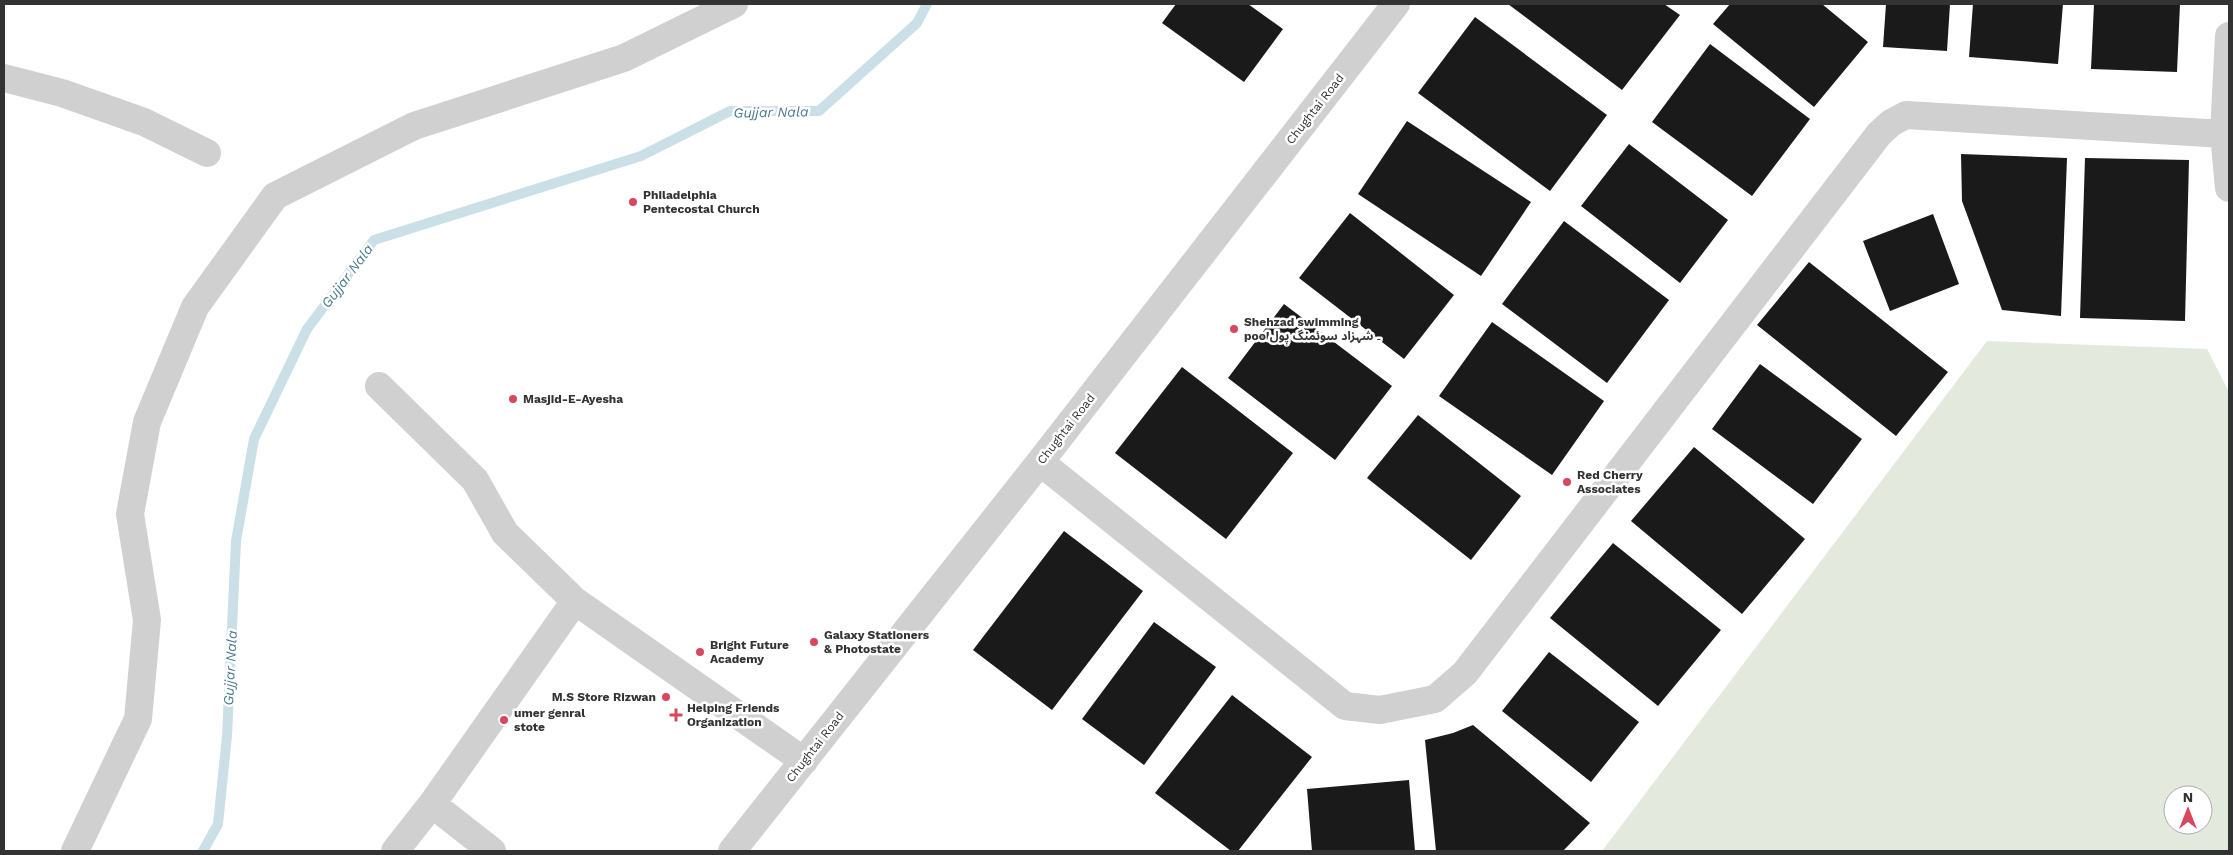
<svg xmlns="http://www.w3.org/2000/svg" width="2233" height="855" font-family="'Work Sans','Noto Sans Arabic',sans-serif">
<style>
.green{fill:#e4e9dd;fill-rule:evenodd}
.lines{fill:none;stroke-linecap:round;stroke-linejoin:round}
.stream{stroke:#cbdfe7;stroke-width:10}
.building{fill:#1a1a1a}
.minor{stroke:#d0d0d0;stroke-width:28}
.poi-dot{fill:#d8475d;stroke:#fff;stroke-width:2}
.labels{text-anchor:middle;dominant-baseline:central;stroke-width:5;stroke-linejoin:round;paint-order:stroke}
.street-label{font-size:12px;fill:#333;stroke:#fff}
.poi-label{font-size:12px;font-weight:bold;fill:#333;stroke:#fff;text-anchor:start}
.water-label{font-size:14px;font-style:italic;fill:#467990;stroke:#fff}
</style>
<rect width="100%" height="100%" fill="#fff"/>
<!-- green -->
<path class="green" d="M1987,341L2207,349L2229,392V851H1602ZM2173,795H2203V825H2173Z"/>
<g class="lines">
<!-- stream -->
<path class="stream" d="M203,851L218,824L227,736L236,541L254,439L307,329L374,240L641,156L730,111H819L917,23L927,4"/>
</g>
<!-- building -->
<path class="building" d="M1176,4H1248L1283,29L1244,82L1162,23Z
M1508,4H1664L1680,15L1622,90Z
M1730,4H1822L1868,42L1814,107L1713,24Z
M1886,4H1950L1947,51L1883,47Z
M1973,4H2063L2058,64L1969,57Z
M2094,4H2180L2177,72L2091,69Z
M1475,17L1607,115L1550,191L1418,93Z
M1710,44L1810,119L1752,196L1652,122Z
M1407,121L1531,202L1481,276L1358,194Z
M1629,144L1728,220L1680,283L1581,206Z
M1961,154L2067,158L2061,316L2002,310L1962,201Z
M2085,158L2189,160L2185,321L2080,318Z
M1350,213L1454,295L1404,359L1299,278Z
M1933,214L1959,284L1890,311L1863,241Z
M1564,221L1669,300L1607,383L1502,304Z
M1809,262L1948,372L1896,436L1757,325Z
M1284,304L1392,386L1335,460L1228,378Z
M1492,322L1604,401L1552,475L1439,396Z
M1760,364L1862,439L1813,504L1712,429Z
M1182,367L1293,453L1226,539L1115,453Z
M1418,415L1521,496L1471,560L1367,478Z
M1694,447L1805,539L1742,614L1631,521Z
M1064,531L1143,591L1052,710L973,650Z
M1613,543L1721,630L1658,706L1550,618Z
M1154,622L1216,667L1144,765L1082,719Z
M1549,652L1639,722L1591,782L1502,711Z
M1232,695L1312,757L1238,851H1231L1155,793Z
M1473,725L1590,823L1563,851H1436L1425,740L1453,733Z
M1409,780L1415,851H1312L1307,789Z"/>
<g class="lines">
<!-- minor -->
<path class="minor" d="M2229,36L2224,134L2229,188
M4,78L62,93L144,122L207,153
M379,386L475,480L505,533L575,601L804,761
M1040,462L1345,706L1380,710L1435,699L1465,673L1879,134L1891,123L1906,115L2224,134
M432,804L575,601
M75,851L138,719L147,620L130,514L147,422L195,307L275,196L414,126L624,58L734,4
M395,851L432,804L492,851
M732,851L1040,462L1396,4"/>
</g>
<!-- markers -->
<g class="poi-dot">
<circle cx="633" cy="202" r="5"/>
<circle cx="1234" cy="329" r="5"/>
<circle cx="513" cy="399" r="5"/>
<circle cx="1567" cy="482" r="5"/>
<circle cx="814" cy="642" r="5"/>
<circle cx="700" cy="652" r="5"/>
<circle cx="666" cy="697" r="5"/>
<path d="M673.5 707.5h5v5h5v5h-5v5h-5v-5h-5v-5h5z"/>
<circle cx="504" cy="720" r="5"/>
</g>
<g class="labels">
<!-- street labels -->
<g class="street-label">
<text transform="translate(1315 109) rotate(-52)">Chughtai Road</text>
<text transform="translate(1066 429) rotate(-52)">Chughtai Road</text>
<text transform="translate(815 747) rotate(-52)">Chughtai Road</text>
</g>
<!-- poi labels -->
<g class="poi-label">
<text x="643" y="195">Philadelphia<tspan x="643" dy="14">Pentecostal Church</tspan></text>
<text x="1244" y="322">Shehzad swimming<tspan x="1244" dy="14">pool۔ شہزاد سوئمنگ پول</tspan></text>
<text x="523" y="399">Masjid-E-Ayesha</text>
<text x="1577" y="475">Red Cherry<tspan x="1577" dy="14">Associates</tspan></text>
<text x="824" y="635">Galaxy Stationers<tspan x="824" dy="14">&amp; Photostate</tspan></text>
<text x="710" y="645">Bright Future<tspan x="710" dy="14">Academy</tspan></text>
<text x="656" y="697" text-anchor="end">M.S Store Rizwan</text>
<text x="687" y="708">Helping Friends<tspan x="687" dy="14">Organization</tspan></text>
<text x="514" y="713">umer genral<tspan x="514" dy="14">stote</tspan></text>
</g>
<!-- water labels -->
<g class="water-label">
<text transform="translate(771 112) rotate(-1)">Gujjar Nala</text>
<text transform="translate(347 276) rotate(-53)">Gujjar Nala</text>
<text transform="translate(230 668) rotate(-87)">Gujjar Nala</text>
</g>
</g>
<!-- border -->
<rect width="2233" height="855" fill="none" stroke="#333333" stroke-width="10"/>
<!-- north arrow -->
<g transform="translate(2188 810)"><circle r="24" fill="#ffffff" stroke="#adadad"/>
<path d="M0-4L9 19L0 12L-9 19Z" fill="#d8475d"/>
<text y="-8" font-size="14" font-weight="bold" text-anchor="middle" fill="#333333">N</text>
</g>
</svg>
